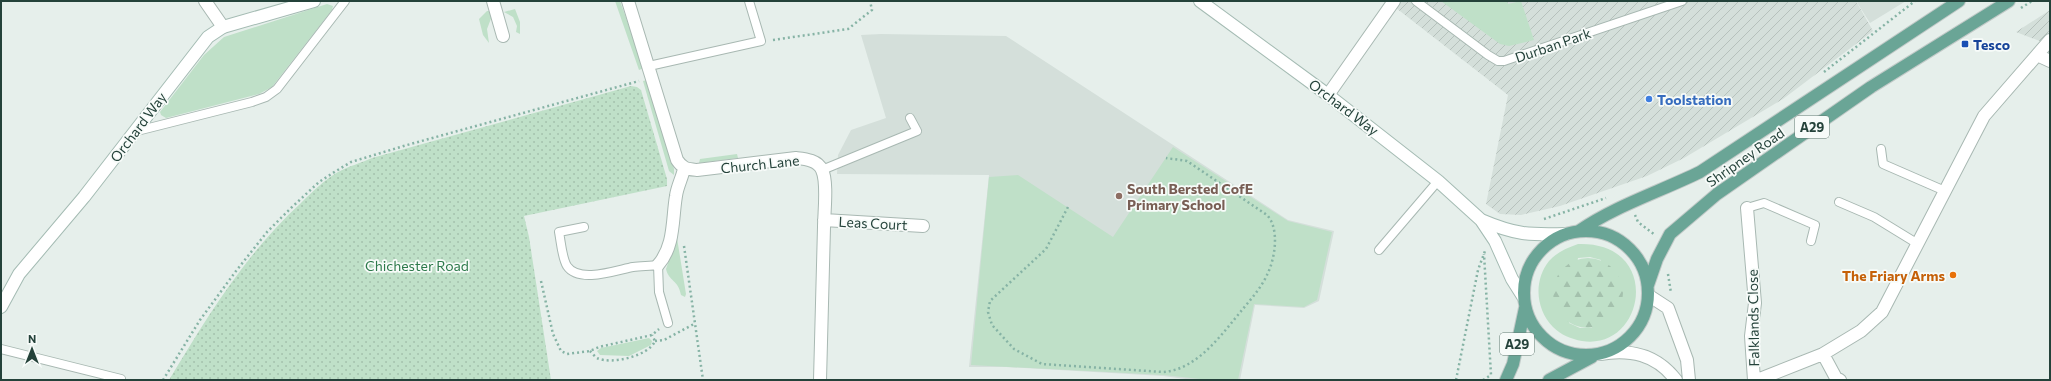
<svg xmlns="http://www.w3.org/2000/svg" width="2051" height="381" font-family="Commissioner,sans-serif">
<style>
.built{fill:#d4dfda}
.industrial{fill:url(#industrial-furrows)}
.grass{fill:#bfe0c8;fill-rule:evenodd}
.forest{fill:url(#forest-firs)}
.park{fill:url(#park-dots)}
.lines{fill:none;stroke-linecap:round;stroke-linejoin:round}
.lane-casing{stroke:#a8b8b2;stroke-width:10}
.street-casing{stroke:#a8b8b2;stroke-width:14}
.secondary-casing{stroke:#a4bbb3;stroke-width:14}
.primary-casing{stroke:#c2cac8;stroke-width:14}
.path{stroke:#86b3a5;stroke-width:2.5;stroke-dasharray:2 3;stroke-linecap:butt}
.lane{stroke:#fff;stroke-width:8}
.street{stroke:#fff;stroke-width:12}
.secondary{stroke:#fff;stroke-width:12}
.primary{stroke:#6aa596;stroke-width:12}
.transit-dot{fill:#1a4fb4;stroke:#f7fbf9;stroke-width:1.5}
.shop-dot{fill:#3f7fe0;stroke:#f7fbf9;stroke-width:1.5}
.education-dot{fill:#8d6e63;stroke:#f7fbf9;stroke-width:1.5}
.food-dot{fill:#e8710a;stroke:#f7fbf9;stroke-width:1.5}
.labels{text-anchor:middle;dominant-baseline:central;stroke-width:3.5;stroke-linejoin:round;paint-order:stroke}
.shield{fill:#f7fbf9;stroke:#637a73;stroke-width:1}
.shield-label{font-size:13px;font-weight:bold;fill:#24423a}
.transit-label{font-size:14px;font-weight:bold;fill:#164399;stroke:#f7fbf9;text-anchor:start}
.street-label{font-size:14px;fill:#24423a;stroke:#f7fbf9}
.shop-label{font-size:14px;font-weight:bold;fill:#366cbe;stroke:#f7fbf9;text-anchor:start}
.education-label{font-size:14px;font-weight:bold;fill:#785e54;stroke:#f7fbf9;text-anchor:start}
.park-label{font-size:14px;fill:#2d7a4b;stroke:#f7fbf9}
.food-label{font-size:14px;font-weight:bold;fill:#c56008;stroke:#f7fbf9;text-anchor:end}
</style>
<defs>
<pattern id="industrial-furrows" width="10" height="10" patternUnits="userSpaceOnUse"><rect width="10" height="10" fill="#d4dfda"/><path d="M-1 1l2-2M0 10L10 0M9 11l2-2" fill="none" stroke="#b6c1bc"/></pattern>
<pattern id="forest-firs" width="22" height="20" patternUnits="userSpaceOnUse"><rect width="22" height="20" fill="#bfe0c8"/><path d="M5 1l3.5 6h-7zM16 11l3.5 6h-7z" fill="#a4c1ad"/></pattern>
<pattern id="park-dots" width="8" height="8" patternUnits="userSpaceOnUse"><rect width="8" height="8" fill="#bfe0c8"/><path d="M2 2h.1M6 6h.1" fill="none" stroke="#a4c1ad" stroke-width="1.8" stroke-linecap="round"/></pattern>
</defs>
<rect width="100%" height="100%" fill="#e6efeb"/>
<!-- built -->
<path class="built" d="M1856,1H1906L1870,23Z
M881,34L1006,36L1288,220L1334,231L1319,301L1304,308L1255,305L1240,380H1193L1163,376L1006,367H969L989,175L837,174L838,155L851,130L886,118L861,35Z"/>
<!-- industrial -->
<path class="industrial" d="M1387,1H1856L1873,31L1783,99L1684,158L1647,176L1560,206L1521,215L1500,214L1486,204L1508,95Z
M2050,10V45L2016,32Z"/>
<!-- grass -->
<path class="grass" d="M615,1H620L644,68L639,70Z
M1441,1H1507L1508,4L1521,1L1534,40L1509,46L1500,44Z
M327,4L333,6L332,10L272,87L259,94L166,118L161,115L160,112L204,55L224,37Z
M515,9L520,22V34L516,32L517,26L513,17L504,12Z
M487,11H490L492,16L487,29L489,43L483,35L479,19Z
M647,80L674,169V175L669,171L643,81Z
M1173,147L1288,221L1332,232L1317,300L1304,307L1254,304L1238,380H1209L1164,375L971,365L989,177L1018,175L1113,237Z
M737,154L738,158L699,163L700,159Z
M677,238L686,294L685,297L681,295C678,279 669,282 666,269Z
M1578,244C1663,241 1646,351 1582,341C1571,339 1561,335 1553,327C1536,310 1533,281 1549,261C1557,252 1567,248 1578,244ZM1590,257L1601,260L1592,328H1580L1569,323L1578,258Z
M649,338L652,341L651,345L629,356L600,355L597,351L601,348Z"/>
<!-- forest -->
<path class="forest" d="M1553 293a35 35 0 1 1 70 0a35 35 0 1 1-70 0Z"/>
<!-- park -->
<path class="park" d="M631,86L637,87L641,90L667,179V186L524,216L529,237L551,380H169C207,317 246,253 301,203C312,192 324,180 338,172C349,166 361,163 372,158Z"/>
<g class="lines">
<defs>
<path id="lane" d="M1416,1L1488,55L1498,61H1504L1682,1
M649,66L761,41L749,1
M137,131L252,102L266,97L277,89L345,1
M1881,149L1883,164L1945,191
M822,170L917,131L910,118
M1839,202L1874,217L1918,244
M1747,208L1764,203L1815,225L1811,241
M584,227L559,232C561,242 562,258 567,266C579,284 617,270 633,267C641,266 650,266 658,265L659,292L668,323
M1379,250L1438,181
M1,349L121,379"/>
<path id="street" d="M205,1L223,27
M493,1L503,36
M628,1L677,160C683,169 687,169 697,170L796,158C805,159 818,160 822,170C828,182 824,213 824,227C823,278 821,329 820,380
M2037,55L2050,61
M1328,95L1394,1
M1747,208L1755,303L1751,336L1754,380
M824,220L923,226
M658,265C675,246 672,219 676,196C677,187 682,178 684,169
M1648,295L1668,308L1687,360L1689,380
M1600,354C1630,349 1656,354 1676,380
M1823,354L1836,378L1840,380
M1757,380L1823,354L1861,331L1882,312L1984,116L2050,40"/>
<path id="secondary" d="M1200,1L1328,95L1438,181L1481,220L1495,241L1512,279L1524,298
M1481,220C1516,235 1529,235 1566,234
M1,307L19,274L84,197L208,37L223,27L314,1"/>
<path id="primary" d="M1524 293a62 62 0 1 1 124 0a62 62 0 1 1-124 0Z
M1579,231C1615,206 1659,192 1700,172L1959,1
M1648,285L1657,259L1670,234L1717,194L1871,87L2009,1
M1506,380L1513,364L1525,308
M1549,380L1592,357"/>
</defs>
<!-- lane casing -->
<use href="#lane" class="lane-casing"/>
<!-- street casing -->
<use href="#street" class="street-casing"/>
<!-- secondary casing -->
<use href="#secondary" class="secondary-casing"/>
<!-- primary casing -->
<use href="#primary" class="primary-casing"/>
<!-- path -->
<path class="path" d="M2021,8L2032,1
M773,40L848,29L872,10L870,1
M1824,72L1915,1
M1068,207L1046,249L990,301L988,312L992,325L1014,349L1042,364L1163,372C1197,370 1222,334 1242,310C1251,299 1261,288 1267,275C1275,259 1280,229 1267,215L1187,161L1166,158
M1635,215L1638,222L1655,235
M1544,219L1606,198
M684,246L703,380
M1668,274L1671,293
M541,281L553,334L561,351L567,354L590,351L599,347L652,335L659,329
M655,341L664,340L694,324
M590,351C592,353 595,357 597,358C611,365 649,356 655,341L652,335
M163,380L200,320L236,271L267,232L291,208L319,182L336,171L351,162L407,145L639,81
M1456,380L1478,270L1485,251
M1483,380L1491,375L1484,254"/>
<!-- lane -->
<use href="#lane" class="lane"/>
<!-- street -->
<use href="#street" class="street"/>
<!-- secondary -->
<use href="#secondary" class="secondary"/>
<!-- primary -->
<use href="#primary" class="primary"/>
</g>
<!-- markers -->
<rect class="transit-dot" x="1961" y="40" width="8" height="8" rx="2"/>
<circle class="shop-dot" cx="1649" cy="99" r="4"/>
<circle class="education-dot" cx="1119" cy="196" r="4"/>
<circle class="food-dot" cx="1953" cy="275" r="4"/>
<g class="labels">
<!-- shield labels -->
<g class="shield">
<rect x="1795" y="116" width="34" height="22" rx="3"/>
<rect x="1500" y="333" width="34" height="22" rx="3"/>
</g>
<g class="shield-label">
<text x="1812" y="127">A29</text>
<text x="1517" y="344">A29</text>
</g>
<!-- transit labels -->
<g class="transit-label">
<text x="1973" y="44">Tesco</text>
</g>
<!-- street labels -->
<g class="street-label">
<text transform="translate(1553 45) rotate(-19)">Durban Park</text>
<text transform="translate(1344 107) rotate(37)">Orchard Way</text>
<text transform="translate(138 127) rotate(-53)">Orchard Way</text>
<text transform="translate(1745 157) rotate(-35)">Shripney Road</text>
<text transform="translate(760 164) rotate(-6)">Church Lane</text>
<text transform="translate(873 223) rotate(3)">Leas Court</text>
<text transform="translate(1753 318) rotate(-91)">Falklands Close</text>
</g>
<!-- shop labels -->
<g class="shop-label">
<text x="1657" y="99">Toolstation</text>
</g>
<!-- education labels -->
<g class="education-label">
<text x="1127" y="188">South Bersted CofE<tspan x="1127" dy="16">Primary School</tspan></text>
</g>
<!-- park labels -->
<g class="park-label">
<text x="417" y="265">Chichester Road</text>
</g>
<!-- food labels -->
<g class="food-label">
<text x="1945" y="275">The Friary Arms</text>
</g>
</g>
<!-- border -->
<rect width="2051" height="381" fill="none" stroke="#24423a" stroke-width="4"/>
<!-- north arrow -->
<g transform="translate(32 349)" stroke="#f7fbf9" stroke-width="3" paint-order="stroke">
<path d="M0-3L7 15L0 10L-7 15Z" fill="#24423a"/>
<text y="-6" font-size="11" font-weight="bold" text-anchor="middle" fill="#24423a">N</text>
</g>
</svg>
